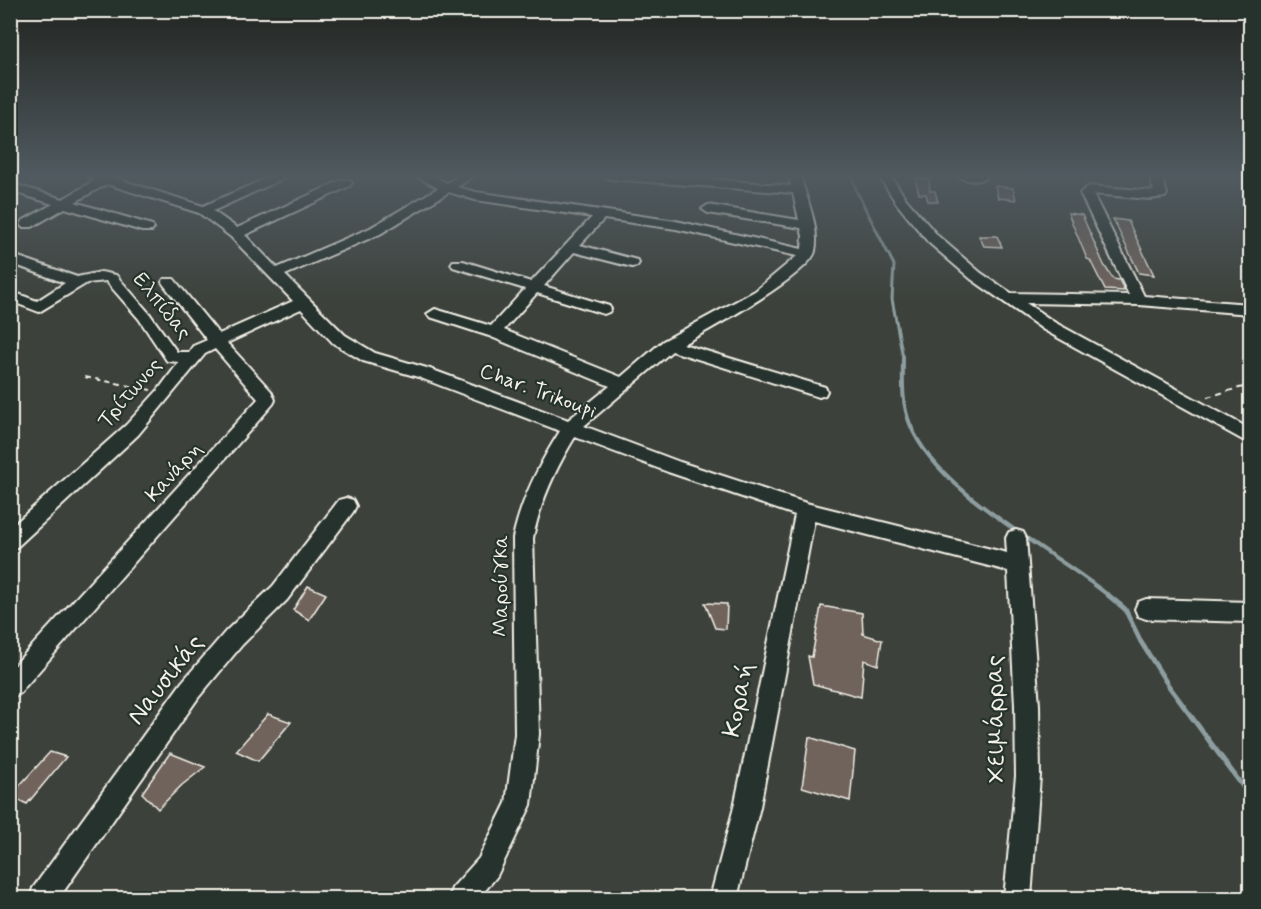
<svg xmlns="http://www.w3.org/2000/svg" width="1261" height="909" font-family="Mynerve,sans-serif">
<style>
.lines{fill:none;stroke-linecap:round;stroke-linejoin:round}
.stream-far2{stroke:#8e9ea0;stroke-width:3}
.stream-far1{stroke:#8e9ea0;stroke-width:4}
.stream{stroke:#8e9ea0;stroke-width:5}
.building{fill:#6f635c;stroke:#f4f1e8;stroke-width:1.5}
.minor-casing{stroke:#f4f1e8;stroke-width:4}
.path{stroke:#f4f1e8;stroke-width:2;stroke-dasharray:6 4.5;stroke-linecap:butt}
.minor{fill:#26332d;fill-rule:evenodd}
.labels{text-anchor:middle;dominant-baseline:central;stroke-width:4.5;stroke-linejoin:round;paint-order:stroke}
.street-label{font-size:21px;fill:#f4f1e8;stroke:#26332d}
.near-street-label{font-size:26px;fill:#f4f1e8;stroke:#26332d}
</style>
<rect width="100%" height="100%" fill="#3c413b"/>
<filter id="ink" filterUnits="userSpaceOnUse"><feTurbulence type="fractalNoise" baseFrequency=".0167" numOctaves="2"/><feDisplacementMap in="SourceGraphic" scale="12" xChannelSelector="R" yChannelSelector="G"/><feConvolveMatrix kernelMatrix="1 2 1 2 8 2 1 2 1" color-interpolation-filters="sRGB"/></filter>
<g filter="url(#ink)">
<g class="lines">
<!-- stream-far2 -->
<path class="stream-far2" d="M852,175L856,190L894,265L892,299L903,358"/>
<!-- stream-far1 -->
<path class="stream-far1" d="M903,356C903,379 901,402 910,424C936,492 1053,550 1109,596"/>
<!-- stream -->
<path class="stream" d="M1108,595L1125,609L1141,642L1168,685L1250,796"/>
</g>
<!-- building -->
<path class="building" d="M915,178L929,179L930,191H935L938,202L928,201L926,194H919Z
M995,186L1013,188L1016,200L998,198Z
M1068,213L1082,215L1104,265L1113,279L1119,280L1125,291L1105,290L1090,260L1087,259Z
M1113,219L1128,221L1154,275L1139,273Z
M979,236H997L1002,247L984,246Z
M308,586L326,594L309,620L293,610Z
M705,603L727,604L726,629L715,628Z
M821,606L862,613L863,634L882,640L878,665L864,660L861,697L813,684L808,656L812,657Z
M268,714L291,722L258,761L236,751Z
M809,737L855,751L850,801L802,787Z
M50,752L66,757L27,804L10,796Z
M170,753L205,767L182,785L158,809L142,793Z"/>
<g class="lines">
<defs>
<path id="minor" d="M85,175H105L203,206L274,175H291L213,211L237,228L342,180H350L352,183L350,186L245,235L277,268L370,228L438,188L415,175H431L447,183L460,175H475L457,187L476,192L676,221L802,249L803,236L801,228L708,213L702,209L708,205L799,220L793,193L610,179L604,175H662L791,186L788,175H800C806,198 820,227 815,251C811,274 707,331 683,344L825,387L827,391L825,395L819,397L672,351L584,426L680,462L806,503L1007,553L1006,538L1009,532L1016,530L1023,532L1026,538L1039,705L1040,776L1031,898H1004L1016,776L1015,705L1008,571L814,521L760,807L737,898H710L734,807L795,515L668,472L575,437C556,468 540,502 533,538L539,734L531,805L497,876L479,898H449L452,888L479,858L506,803L515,734L513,538C521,500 539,464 560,431L418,377L363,361L333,343L301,309L227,343L271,391L275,400L273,404L18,695L10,698V670L258,399L215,349L205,354L138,435L17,547L10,549V528L126,425L159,389L179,362L167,361L139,319L106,281L87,283L39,312L10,301V291L37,301L65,283L10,263V254L77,277L101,272L116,275L149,313L177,352H189L193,346L207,340L164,285L162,282L164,279H174L219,334L293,301L231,237L199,213L107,184L75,202L152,225L154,228L152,231H142L65,208L32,227H22L20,224L22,221L53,204L10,191V183L63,199L95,180ZM449,192L475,200L592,217L531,282L463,261H453L451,264L453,267L525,289L491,326L435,309L427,314L430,317L489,336L610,386L568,420L430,369L375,353L345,335L285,275L380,234ZM604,219L676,229L797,256L755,291L663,341L621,377L504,330L537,293L604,314L609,312L611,309L609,306L544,286L574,252L632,267L637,266L639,263L637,260L580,245Z
M878,175H890L906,199L938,236L981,273L1011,293L1129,295L1080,193L1089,186L1154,191L1149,175H1161L1167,194L1165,197L1150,199L1093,194L1144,296L1250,304V314L1139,305L1026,303L1054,322L1250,429V444L1044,330L971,279L928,242L897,204Z
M956,175H986L987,177C980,183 963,181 956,175Z
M346,498L353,500L356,506L353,512L287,600L242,645L198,698L59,898H30L33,888L182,682L226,631L273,586L339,500Z
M1146,599L1250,602V622L1146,619L1138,616L1135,609L1138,602Z"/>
</defs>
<!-- minor casing -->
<use href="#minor" class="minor-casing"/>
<!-- path -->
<path class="path" d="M85,377L151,390
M1207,397L1250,385"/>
<!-- minor -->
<use href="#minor" class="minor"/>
</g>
</g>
<!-- sky -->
<linearGradient id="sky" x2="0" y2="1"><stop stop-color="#212420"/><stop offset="0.58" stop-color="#505a60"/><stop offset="1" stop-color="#505a60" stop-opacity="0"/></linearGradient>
<rect width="1261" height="303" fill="url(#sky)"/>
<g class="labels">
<!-- street labels -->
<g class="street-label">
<text transform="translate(162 306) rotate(51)">Ελπίδας</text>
<text transform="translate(538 391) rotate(20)">Char. Trikoupi</text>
<text transform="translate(130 393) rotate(-49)">Τρίτωνος</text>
<text transform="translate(174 472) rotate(-48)">Κανάρη</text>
<text transform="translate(501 586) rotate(-90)">Μαρούγκα</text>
</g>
<!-- near-street labels -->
<g class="near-street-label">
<text transform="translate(166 680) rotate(-52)">Ναυσικάς</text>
<text transform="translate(739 700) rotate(-79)">Κοραή</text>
<text transform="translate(996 719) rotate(-91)">Χειμάρρας</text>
</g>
</g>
<!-- margin -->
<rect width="1261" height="909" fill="none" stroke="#26332d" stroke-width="36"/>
<rect x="18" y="18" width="1225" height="873" fill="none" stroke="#f4f1e8" stroke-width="2" filter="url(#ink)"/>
</svg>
